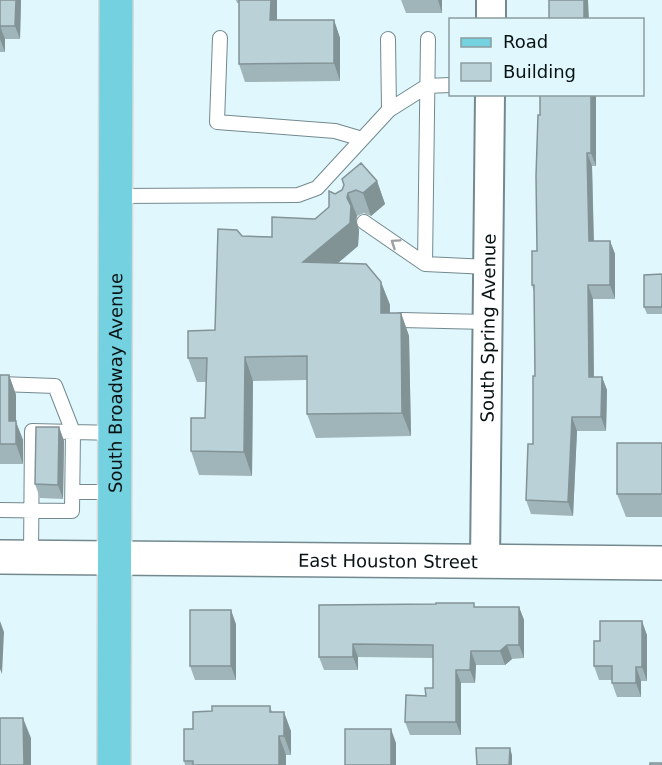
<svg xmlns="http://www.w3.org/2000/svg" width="662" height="765" font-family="'DejaVu Sans',sans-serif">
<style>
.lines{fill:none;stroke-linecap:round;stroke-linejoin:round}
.service-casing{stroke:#73898e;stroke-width:16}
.minor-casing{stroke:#73898e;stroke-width:32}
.tertiary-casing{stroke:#73898e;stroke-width:36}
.primary-casing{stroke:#d8d9d9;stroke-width:36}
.service{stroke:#fff;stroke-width:14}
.minor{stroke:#fff;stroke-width:28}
.tertiary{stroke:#fff;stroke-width:33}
.primary{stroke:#74d1df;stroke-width:33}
.wall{fill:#a0b5b9}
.shaded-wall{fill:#829396}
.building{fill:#bad2d7;stroke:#829396;stroke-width:1.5}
.oneway{stroke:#9da0a1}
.labels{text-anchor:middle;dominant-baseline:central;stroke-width:6;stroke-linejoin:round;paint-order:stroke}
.street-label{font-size:18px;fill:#091213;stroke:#e0f8fd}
</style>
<rect width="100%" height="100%" fill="#e0f8fd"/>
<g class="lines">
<defs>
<path id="service" d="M220,38L217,122L335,131L362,139
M388,39L389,110
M116,196L298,195L317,188L389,110L427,86L450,85
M364,222L425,264L488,267
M425,264L428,39
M401,320L487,322
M0,384L55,386L73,432L72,511L0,510
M73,492H115
M31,557L32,431L116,433"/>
<g id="minor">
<path d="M491,20V0"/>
<path id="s1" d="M485,562L490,94"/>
</g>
<g id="tertiary">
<path id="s2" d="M0,557L662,563"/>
</g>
<g id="primary">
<path id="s3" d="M114,765L116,0"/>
</g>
</defs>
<!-- service casing -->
<use href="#service" class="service-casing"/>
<!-- minor casing -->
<use href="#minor" class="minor-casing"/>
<!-- tertiary casing -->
<use href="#tertiary" class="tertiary-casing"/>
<!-- primary casing -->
<use href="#primary" class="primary-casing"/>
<!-- service -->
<use href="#service" class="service"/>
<!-- minor -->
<use href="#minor" class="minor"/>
<!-- tertiary -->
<use href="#tertiary" class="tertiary"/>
<!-- primary -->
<use href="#primary" class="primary"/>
</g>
<!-- wall -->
<path class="wall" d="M0,0H21L20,39H5V52H0Z
M236,0H277V20H334L340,38V81L245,82L239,64V3H237Z
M388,0H442V13H406L401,0Z
M596,94V166H592L594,241H610L615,254V299H593L594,377H602L607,390L606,431H577L573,516L531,514L526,500L533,444L535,376L534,292L532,285L537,251L540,115Z
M377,181L385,204L371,216L364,213L357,216L356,220L359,230L358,246L338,263L381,282L390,305V313H401L409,336L411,436L316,438L307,414V380L253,381L252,476L199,475L191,451L205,418L206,382H197L188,358L215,330L242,236L272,237L315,219L329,207L335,194Z
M662,274V314H647L644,307Z
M0,375H9L16,395V422L23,440V464H0Z
M59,427L64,441L63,499L40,498L35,484Z
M662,443V517H626L617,494Z
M436,604L475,607H519L524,620V658L512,659L505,665H476L475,683H461V735H410L405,722L433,688V658L358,657V670H324L319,657Z
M236,624V680H195L190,666Z
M647,635V681H641V697H617L612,683V680H599L594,666L600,641Z
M270,706L272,712L291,731V755H286V765H185L184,761L212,711Z"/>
<!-- shaded-wall -->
<path class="shaded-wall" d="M16,0H21L20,39L15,26Z
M271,0H277V38L270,20Z
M438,0H442V13Z
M584,0H588L589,20H584Z
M334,20L340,38V81L334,63Z
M0,26L5,39V52L0,39Z
M591,94H596V166L591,153Z
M587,153L592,166L594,254L589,241Z
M377,181L385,204L371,216L363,193Z
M348,193L357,216L356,220L359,230L358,246L312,285L303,262L347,198Z
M610,241L615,254V299L610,285Z
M381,282L390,305L389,336L381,313Z
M588,285L593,299L594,390L589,377Z
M401,313L409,336L411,436L402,413Z
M245,357L253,381L252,476L244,452Z
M9,375L16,395V422L23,440V464L16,444L9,421Z
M602,377L607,390L606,431L601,417Z
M572,417L577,431L573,516L568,502Z
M59,427L64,441L63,499L58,485Z
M519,607L524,620V658L519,645Z
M231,610L236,624V680L231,666Z
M0,621L4,632L2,674L0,669Z
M642,621L647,635V681L642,667Z
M353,644L358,657V670L353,657Z
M507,645L512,659L505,665L500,651Z
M471,651L476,665L475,683L470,670Z
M636,667L641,681V697L636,683Z
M456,670L461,683V735L456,722Z
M284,712L291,731V755L284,736Z
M23,718L31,738V765H24Z
M391,729L396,743V765H391Z
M279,736L286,755V765H279Z
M510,748L512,755V765H509Z"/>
<!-- building -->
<path class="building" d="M0,0H16L15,26H0V28Z
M239,0H271L270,20H334V63L239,64Z
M549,0H584V20H549Z
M540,94H591V153H587L589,241H610V285H588L589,377H602L601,417H572L568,502L526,500L528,444H533V376H535L534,285H532V251H537L536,176L538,115H540Z
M361,163L377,181L363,193L356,190L348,193L347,198L351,206L350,223L303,262L366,264L381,282V313H401L402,413L307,414V356L245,357L244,452L191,451V418H205L207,358H188V331L215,330L218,229L237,230L242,236L272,237V217L315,219L329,207V191L335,194L342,190L344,185L342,179Z
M662,274V307H644V275Z
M0,375H9V421H16V444H0Z
M36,427H59L58,485L35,484Z
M617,443H662V494H617Z
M436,603H474V607H519V645H507L500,651H471L470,670H456V722H405L406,695L426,696L425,688H433V645L353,644V657H319V605L436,604Z
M190,610H231V666H190Z
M600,621H642V667H636V683H612V666H594V641H600Z
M212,706H270V712H284V736H279V765H193V761H184V729H193V712L212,711Z
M0,718H23L24,765H0Z
M345,729H391V765H345Z
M476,748H510L509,765H477Z
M650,763H662V765H650Z"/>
<!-- one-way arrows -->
<defs><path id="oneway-chevron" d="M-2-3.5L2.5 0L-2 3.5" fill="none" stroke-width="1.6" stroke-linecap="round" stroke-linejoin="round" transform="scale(1.5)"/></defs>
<use class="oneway" href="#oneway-chevron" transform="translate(395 243) rotate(-146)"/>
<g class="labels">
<!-- street labels -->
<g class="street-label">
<text stroke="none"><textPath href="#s1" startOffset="234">South Spring Avenue</textPath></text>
<text stroke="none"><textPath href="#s3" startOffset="382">South Broadway Avenue</textPath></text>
<text stroke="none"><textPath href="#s2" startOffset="388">East Houston Street</textPath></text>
</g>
</g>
<!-- legend -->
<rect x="449" y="18" width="195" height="78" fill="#e0f8fd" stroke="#8a9c9f" stroke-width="1.5"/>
<rect x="461" y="38" width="30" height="9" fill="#74d1df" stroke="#8a9c9f" stroke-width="1.5"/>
<text x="503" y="48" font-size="18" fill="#091213">Road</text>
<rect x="461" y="63" width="30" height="18" fill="#bad2d7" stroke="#8a9c9f" stroke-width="1.5"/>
<text x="503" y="78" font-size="18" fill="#091213">Building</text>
</svg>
